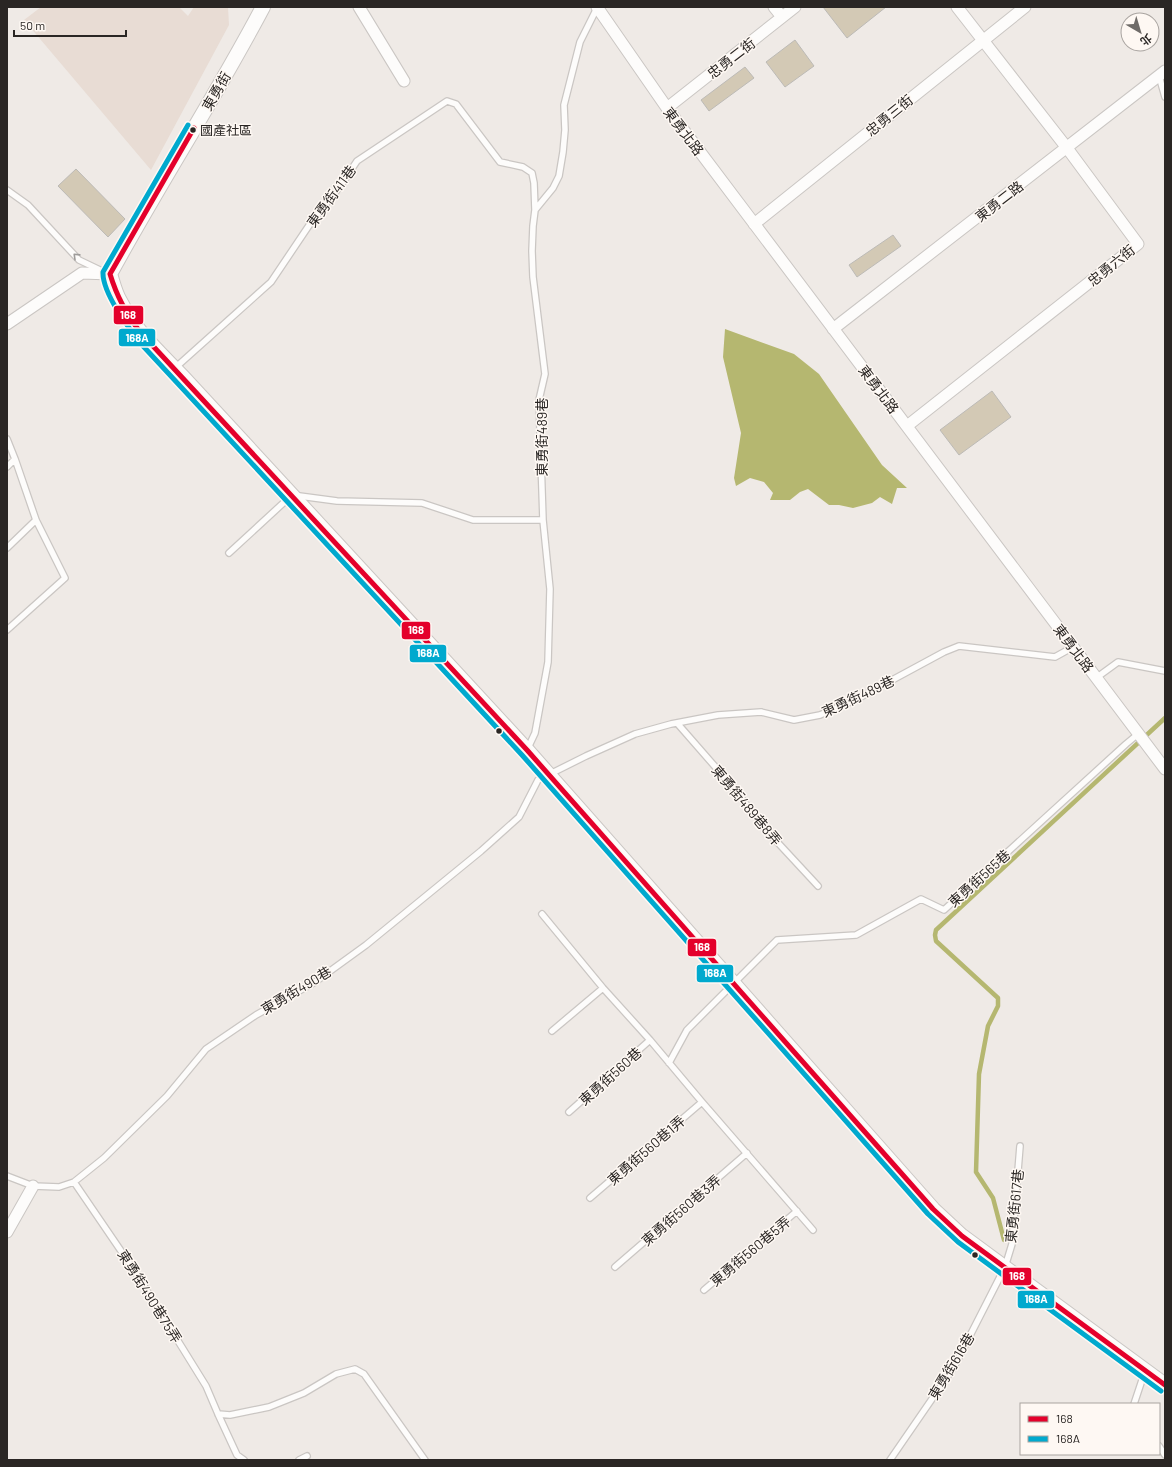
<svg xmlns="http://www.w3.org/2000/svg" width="1172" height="1467" font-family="Barlow,'Noto Sans TC',sans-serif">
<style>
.built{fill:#e8dcd4}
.water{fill:#b5b770}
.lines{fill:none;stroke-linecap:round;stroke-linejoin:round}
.stream{stroke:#b5b770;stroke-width:4.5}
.building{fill:#d3c9b5;stroke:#bcbab6}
.service-casing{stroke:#cac6c3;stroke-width:8}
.minor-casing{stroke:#cac6c3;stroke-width:13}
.tertiary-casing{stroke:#cac6c3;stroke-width:16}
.service{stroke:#fdfcfb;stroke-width:5.5}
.minor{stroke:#fdfcfb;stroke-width:11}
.tertiary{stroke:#fdfcfb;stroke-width:14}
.bus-1-casing{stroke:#fef8f3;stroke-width:8}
.bus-2-casing{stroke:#fef8f3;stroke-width:8}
.bus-1{stroke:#e4002b;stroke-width:5}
.bus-2{stroke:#00a9ce;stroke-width:5}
.oneway{stroke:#9e9c9a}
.bus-dot{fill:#2a2624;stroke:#fef8f3;stroke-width:1.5}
.labels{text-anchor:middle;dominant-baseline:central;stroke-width:3;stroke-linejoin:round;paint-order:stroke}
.bus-label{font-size:13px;fill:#2a2624;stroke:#fef8f3;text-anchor:start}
.street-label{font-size:14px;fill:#2a2624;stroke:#fef8f3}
.line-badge{stroke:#fef8f3;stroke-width:1.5}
.badge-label{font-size:11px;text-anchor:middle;font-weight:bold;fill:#fff}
</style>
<rect width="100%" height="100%" fill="#efeae6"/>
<!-- built -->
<path class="built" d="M41,7H179L188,16L194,7H228L229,25L151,170L24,20Z"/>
<!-- water -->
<path class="water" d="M725,329L794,354L819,374L882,465L907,488H897L892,504L880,497L872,503L853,508L839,505H829L808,489L800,492L790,500H770L773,493L764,482L750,478L736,486L734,478L741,433L723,357Z"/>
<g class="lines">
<!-- stream -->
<path class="stream" d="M1004,1240L993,1198L976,1172L979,1074L988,1026L998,1006V998L936,941L935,935L936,930L1165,718"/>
</g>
<!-- building -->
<path class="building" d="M823,7H886L847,38Z
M795,40L814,66L785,87L766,62Z
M745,67L754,78L709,111L701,100Z
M76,169L125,219L108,237L58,186Z
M893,235L901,246L857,277L849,265Z
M992,391L1011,417L959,455L940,430Z"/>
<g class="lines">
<defs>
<path id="service" d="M1159,76L1165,97
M7,190L28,205L79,260L102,271
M175,368L271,282L312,221L341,185L357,161L447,101L456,104L500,162L523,167L532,173L534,183L535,210
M7,439L15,459L36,520L65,578L7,630
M7,467L15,459
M7,548L36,520
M229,553L292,495L337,501L422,503L473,520H543L539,400L545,374L533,277L532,251L533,226L535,210L553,188L559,176L563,152L565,130L564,105L580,42L597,8
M1096,678L1118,662L1165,671
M677,723L732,786L767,831L818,886
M527,750L535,733L548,662L550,589L543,520
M542,914L603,988L650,1040L702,1102L813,1230
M552,1031L603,988
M669,1063L687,1030L777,940L856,935L921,899L944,910L1126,744L1138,734
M569,1112L650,1040
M7,1176L33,1186L59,1187L74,1182L104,1158L167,1096L206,1049L256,1015L315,982L366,945L481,851L519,817L538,780L586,756L635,734L671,724L718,715L761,712L794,720L820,715L857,699L944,652L959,646L1055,657L1073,647
M74,1182L134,1270L206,1386L218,1414L237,1455L244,1460
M590,1198L702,1102
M615,1267L747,1153
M704,1290L797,1211
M1134,1404L1145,1371
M218,1414L230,1415L269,1407L304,1393L336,1374L355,1369L364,1374L425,1460
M1159,1446L1165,1455
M299,1460L307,1456
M890,1460L954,1367L1005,1267L1012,1244L1020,1146"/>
<path id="minor" d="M359,7L404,81
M597,7L667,108L1165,769
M774,7L782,17
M667,108L795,7
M754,224L1025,7
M7,324L82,273L110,274
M833,329L1165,71
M907,426L1138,244L1067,148L957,7
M7,1232L33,1186"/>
<path id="tertiary" d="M263,7C215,98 159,184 110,274C113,283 115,293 120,301C135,331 160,353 183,377L527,750L933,1209L962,1236L1165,1385"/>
</defs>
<!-- service casing -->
<use href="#service" class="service-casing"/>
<!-- minor casing -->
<use href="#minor" class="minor-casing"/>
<!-- tertiary casing -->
<use href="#tertiary" class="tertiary-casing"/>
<!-- service -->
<use href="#service" class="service"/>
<!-- minor -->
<use href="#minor" class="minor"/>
<!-- tertiary -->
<use href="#tertiary" class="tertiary"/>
<defs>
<path id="bus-1" d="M194,128L110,274C117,297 126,313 140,332L527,750L933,1209L962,1236L1165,1385"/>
<path id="bus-2" d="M188,125L103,272C102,293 130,330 143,346L522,755L928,1214L958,1242L1161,1391"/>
</defs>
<!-- bus-1 casing -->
<use href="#bus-1" class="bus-1-casing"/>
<!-- bus-2 casing -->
<use href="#bus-2" class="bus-2-casing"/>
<!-- bus-1 -->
<use href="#bus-1" class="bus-1"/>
<!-- bus-2 -->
<use href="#bus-2" class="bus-2"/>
</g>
<!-- one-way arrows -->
<defs><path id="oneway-chevron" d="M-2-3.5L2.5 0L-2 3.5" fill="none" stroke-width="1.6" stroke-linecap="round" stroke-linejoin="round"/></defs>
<use class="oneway" href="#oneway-chevron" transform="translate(76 256) rotate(-136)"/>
<!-- markers -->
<g class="bus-dot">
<circle cx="193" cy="130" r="3.5"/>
<circle cx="499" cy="731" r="3.5"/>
<circle cx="975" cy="1255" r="3.5"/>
</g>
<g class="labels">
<!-- bus labels -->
<g class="bus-label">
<text x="200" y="130">國產社區</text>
</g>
<!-- street labels -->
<g class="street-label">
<text transform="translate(731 58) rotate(-38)">忠勇二街</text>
<text transform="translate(216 91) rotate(-60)">東勇街</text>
<text transform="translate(889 115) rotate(-39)">忠勇三街</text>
<text transform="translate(684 131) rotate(53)">東勇北路</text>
<text transform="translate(331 196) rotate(-54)">東勇街411巷</text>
<text transform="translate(999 201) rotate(-38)">東勇二路</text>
<text transform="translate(1111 265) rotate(-39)">忠勇六街</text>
<text transform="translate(879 389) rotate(53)">東勇北路</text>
<text transform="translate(541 437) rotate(-90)">東勇街489巷</text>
<text transform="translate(1074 648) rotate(53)">東勇北路</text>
<text transform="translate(858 696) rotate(-25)">東勇街489巷</text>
<text transform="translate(747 805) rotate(50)">東勇街489巷8弄</text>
<text transform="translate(979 878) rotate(-42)">東勇街565巷</text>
<text transform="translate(296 990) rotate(-31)">東勇街490巷</text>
<text transform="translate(610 1076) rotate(-42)">東勇街560巷</text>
<text transform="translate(646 1150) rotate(-41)">東勇街560巷1弄</text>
<text transform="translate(1014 1206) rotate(-84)">東勇街617巷</text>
<text transform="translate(681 1210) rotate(-41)">東勇街560巷3弄</text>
<text transform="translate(750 1251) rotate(-40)">東勇街560巷5弄</text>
<text transform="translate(150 1296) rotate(58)">東勇街490巷75弄</text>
<text transform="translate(951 1366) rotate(-59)">東勇街616巷</text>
</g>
</g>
<g class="line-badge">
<rect x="113" y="305" width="31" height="20" rx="4" fill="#e4002b"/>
<rect x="118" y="328" width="38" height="19" rx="4" fill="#00a9ce"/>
<rect x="401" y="621" width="30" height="19" rx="4" fill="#e4002b"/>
<rect x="409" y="644" width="38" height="19" rx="4" fill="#00a9ce"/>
<rect x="687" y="938" width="30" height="19" rx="4" fill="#e4002b"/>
<rect x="696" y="964" width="38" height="19" rx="4" fill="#00a9ce"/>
<rect x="1002" y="1267" width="30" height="19" rx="4" fill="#e4002b"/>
<rect x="1017" y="1290" width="38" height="19" rx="4" fill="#00a9ce"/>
</g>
<g class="badge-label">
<text x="128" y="319">168</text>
<text x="137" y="342">168A</text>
<text x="416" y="634">168</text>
<text x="428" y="657">168A</text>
<text x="702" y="951">168</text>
<text x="715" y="977">168A</text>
<text x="1017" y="1280">168</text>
<text x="1036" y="1303">168A</text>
</g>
<!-- border -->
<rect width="1172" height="1467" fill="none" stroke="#2a2624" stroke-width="16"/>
<!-- legend -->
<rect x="1020" y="1403" width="140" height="52" fill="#fef8f3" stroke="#a9a4a0"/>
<rect x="1028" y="1416" width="20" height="6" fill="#e4002b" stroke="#a9a4a0"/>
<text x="1056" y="1423" font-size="12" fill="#2a2624">168</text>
<rect x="1028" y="1436" width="20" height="6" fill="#00a9ce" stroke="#a9a4a0"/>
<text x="1056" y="1443" font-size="12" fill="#2a2624">168A</text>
<!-- north arrow -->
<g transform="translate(1140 32) rotate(142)"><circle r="19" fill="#fef8f3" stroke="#a9a4a0"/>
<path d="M0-3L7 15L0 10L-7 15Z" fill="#6f6b68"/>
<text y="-6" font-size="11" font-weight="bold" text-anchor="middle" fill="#2a2624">北</text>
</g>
<!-- scale -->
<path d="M14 30v6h112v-6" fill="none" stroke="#2a2624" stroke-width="2"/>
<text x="20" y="30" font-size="12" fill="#2a2624" stroke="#fef8f3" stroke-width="3" paint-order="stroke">50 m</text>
</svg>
